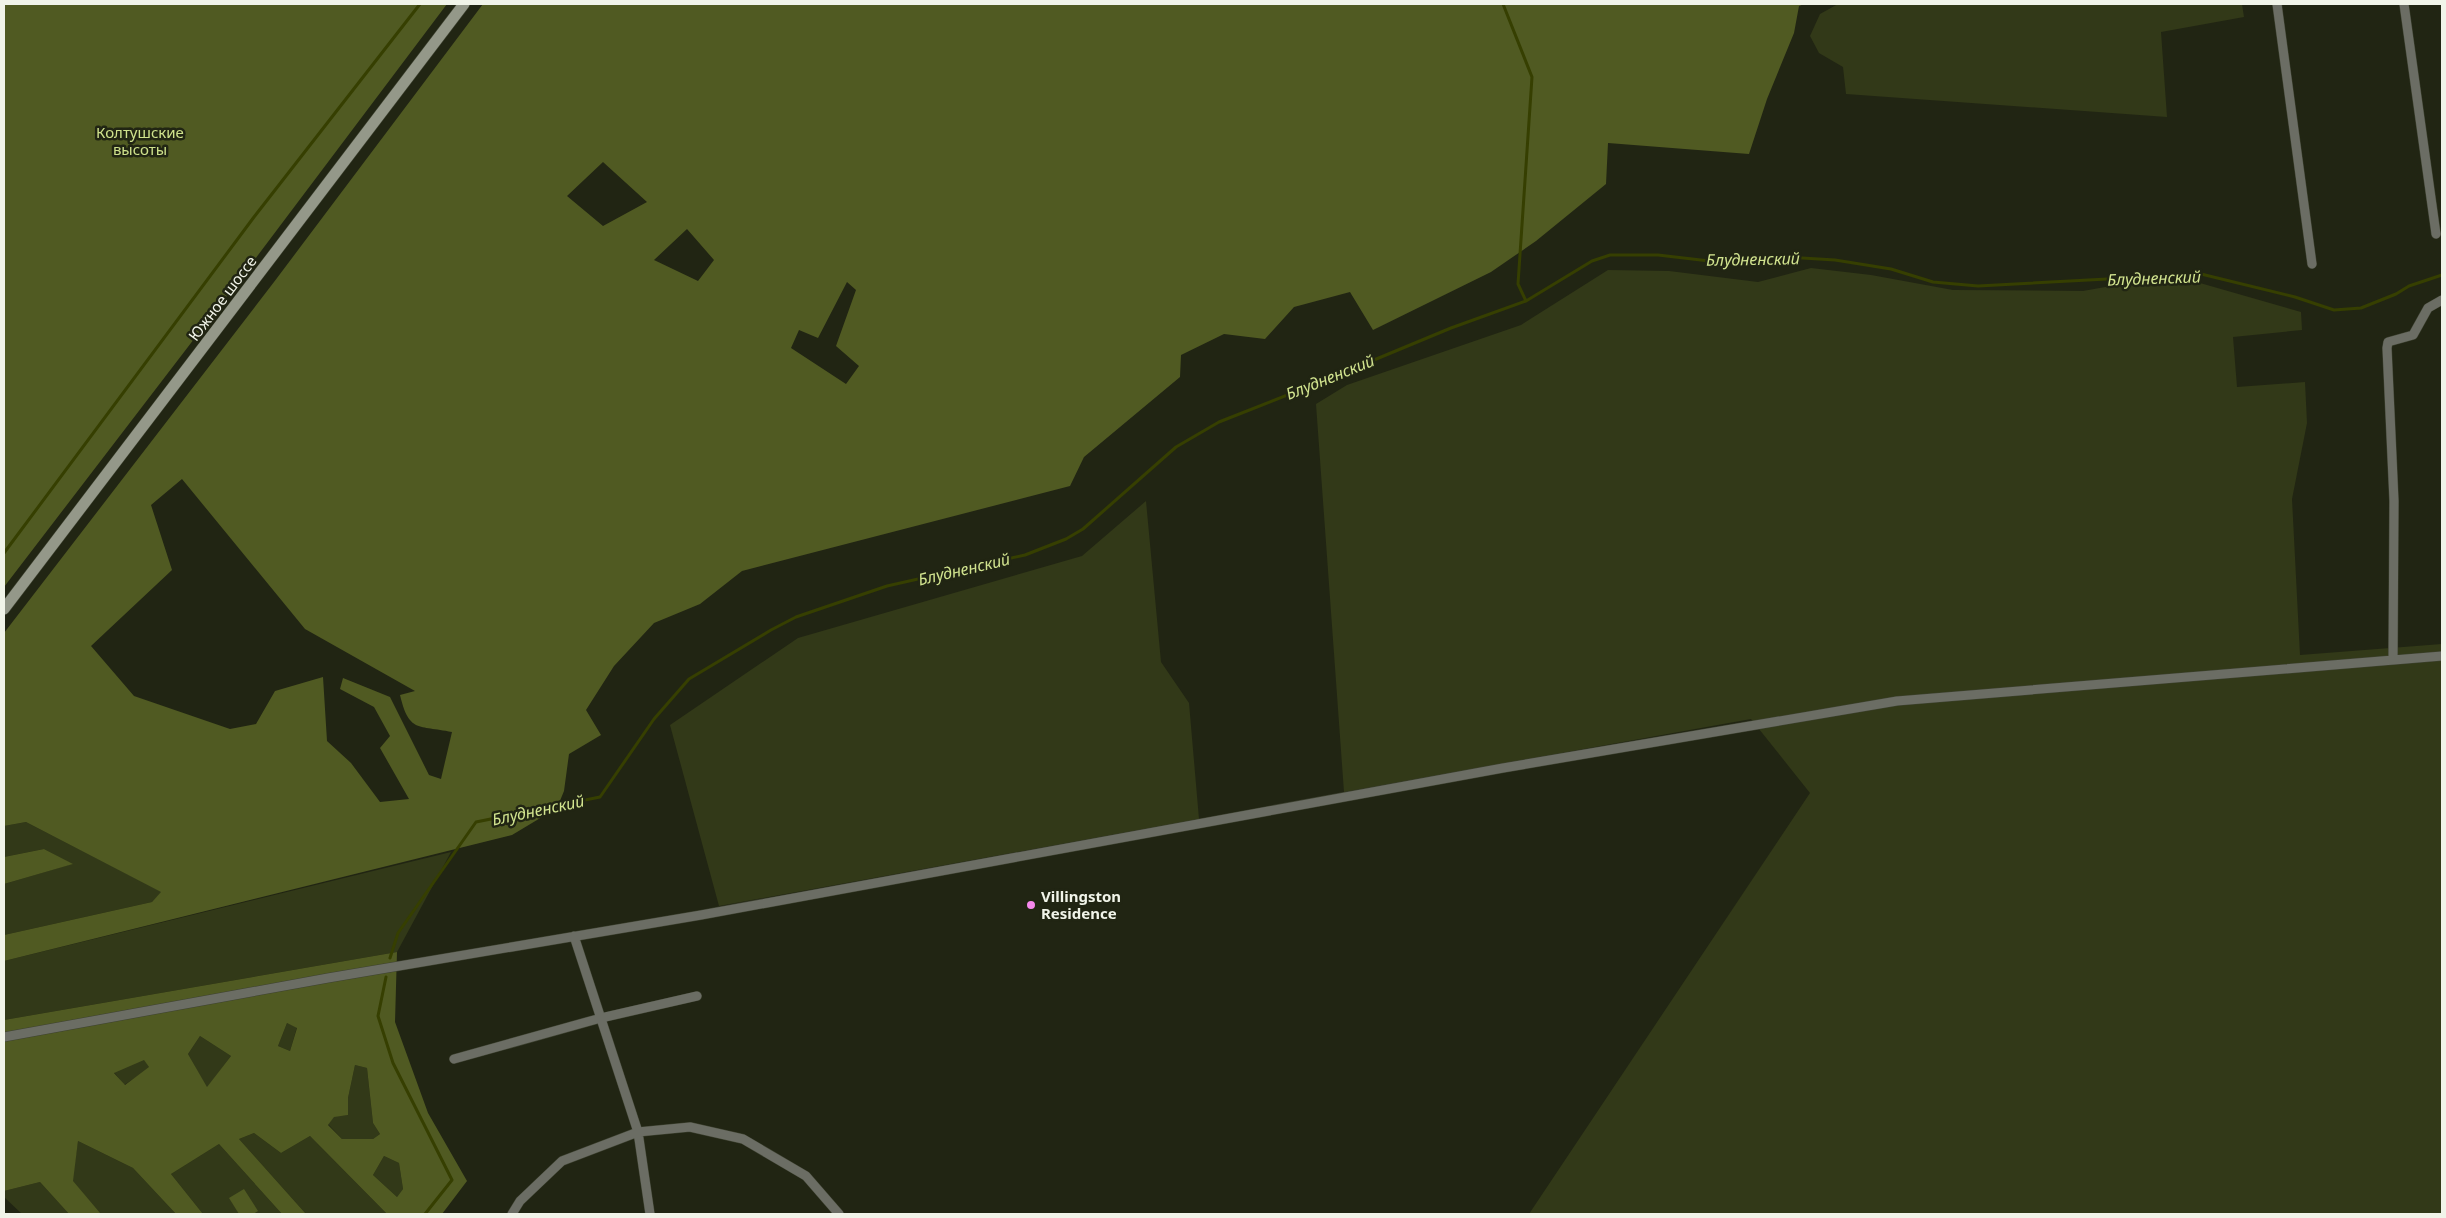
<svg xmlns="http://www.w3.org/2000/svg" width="2446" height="1218" font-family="'Noto Sans',sans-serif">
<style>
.green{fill:#323918}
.forest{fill:#505a22;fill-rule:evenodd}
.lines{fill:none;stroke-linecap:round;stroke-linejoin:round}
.stream{stroke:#363f01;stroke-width:3}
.street-casing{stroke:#3e4231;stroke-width:10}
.secondary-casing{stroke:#3e4231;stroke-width:12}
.street{stroke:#6b6d64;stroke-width:9}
.secondary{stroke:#949889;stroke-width:11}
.poi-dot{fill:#f688ed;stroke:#212513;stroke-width:2}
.labels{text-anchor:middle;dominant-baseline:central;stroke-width:5;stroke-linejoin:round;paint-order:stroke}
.park-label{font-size:15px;fill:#cfe28c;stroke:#212513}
.street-label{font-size:15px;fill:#f1f4e9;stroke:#212513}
.poi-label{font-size:15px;font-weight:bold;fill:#f1f4e9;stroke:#212513;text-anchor:start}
.water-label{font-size:16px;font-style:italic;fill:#d2e48f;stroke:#212513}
</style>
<rect width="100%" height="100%" fill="#212513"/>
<!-- green -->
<path class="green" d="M1838,4H2242L2244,17L2161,32L2167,117L1846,94L1843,67L1819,53L1810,36L1820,14Z
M1811,268L1871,275L1953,290L2083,291L2122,284L2200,283L2301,312L2302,330L2233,337L2237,387L2305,382L2307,423L2292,499L2300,655L2442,644V1214H1529L1810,793L1751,719L1344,792L1316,404L1347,385L1521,325L1608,270L1669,271L1758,282Z
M1146,501L1161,662L1189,703L1199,819L719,906L670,725L798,638L1082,556Z
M26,822L162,892L152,902L4,935V884L72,864L44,849L4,857V826Z
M451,852L397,952L4,1020V961Z
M287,1023L297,1027L290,1051L278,1046Z
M200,1036L231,1056L207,1088L188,1054Z
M144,1059L150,1068L124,1085L114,1072Z
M355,1065L367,1068L373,1123L380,1134L373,1139H342L328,1124L334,1116L348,1115V1098Z
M254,1133L281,1153L310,1136L387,1214H306L239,1139Z
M78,1141L133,1168L176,1214H101L72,1181Z
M219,1144L282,1214H203L171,1174Z
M384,1156L399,1163L403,1189L397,1197L373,1175Z
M40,1182L69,1214H22L4,1197V1191Z"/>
<!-- forest -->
<path class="forest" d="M4,4H447L240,279L4,587Z
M483,4H1804L1799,6L1794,33L1767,99L1749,154L1608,143L1606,184L1536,241L1491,272L1373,330L1350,292L1294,307L1265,339L1224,334L1181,355L1180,377L1084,457L1070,486L742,571L700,604L654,623L614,666L586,710L601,735L569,754L564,791L557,808L512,835L4,961V935L152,902L161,892L26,822L4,826V633L274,282ZM603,162L647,202L603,226L567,196ZM687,229L714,260L698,281L654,260ZM847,282L856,290L836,346L859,366L846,384L791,348L799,330L818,338ZM182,479L305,629L415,691L400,695C409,733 418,725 452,732L441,779L429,775L390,697L343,678L340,689L374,707L390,736L380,748L409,799L380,802L351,763L327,741L323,677L275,691L256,724L230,729L134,696L91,646L172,570L151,505Z
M44,849L73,864L4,884V857Z
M397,952L395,1022L428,1113L467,1181L442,1214H387L310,1136L281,1153L254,1133L239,1139L306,1214H282L219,1144L171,1174L203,1214H176L133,1168L78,1141L73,1181L101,1214H69L40,1182L4,1191V1020ZM287,1023L297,1028L290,1051L278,1046ZM200,1036L231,1056L207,1087L188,1054ZM144,1060L149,1067L125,1085L114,1073ZM355,1065L367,1068L373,1123L380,1134L373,1139H342L328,1125L334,1117L348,1115V1098ZM384,1156L399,1163L403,1189L397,1197L373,1175Z
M244,1189L258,1211L253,1214H239L229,1198Z"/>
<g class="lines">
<!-- stream -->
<path class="stream" d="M1503,4L1532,77L1518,284L1526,301
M4,553L254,217L420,4
M390,958L398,933L476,822L600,797L654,719L689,679L771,630L796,617L887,586L1025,555L1066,539L1083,529L1176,447L1219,422L1333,377L1451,328L1526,301L1592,261L1610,255H1658L1718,262L1772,256L1835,260L1891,269L1933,282L1978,286L2201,274L2295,297L2334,310L2361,308L2396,294L2409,286L2442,275
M386,977L378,1016L393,1063L452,1180L425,1214"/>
<defs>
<path id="street" d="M2277,4L2312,264
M2404,4L2436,234
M2393,660L2394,501L2387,348L2388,342L2413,335L2428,308L2442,300
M574,936L638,1132L650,1214
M4,1037L328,978L701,915L1503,768L1897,701L2442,656
M454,1059L601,1018L697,996
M512,1214L520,1201L562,1161L638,1132L690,1127L743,1139L806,1176L839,1214"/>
<path id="secondary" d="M4,609L464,4"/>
</defs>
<!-- street casing -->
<use href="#street" class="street-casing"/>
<!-- secondary casing -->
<use href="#secondary" class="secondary-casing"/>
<!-- street -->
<use href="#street" class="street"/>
<!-- secondary -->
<use href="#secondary" class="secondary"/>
</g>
<!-- markers -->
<circle class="poi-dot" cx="1031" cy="905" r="5"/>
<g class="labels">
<!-- park labels -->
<g class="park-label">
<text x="140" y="132">Колтушские<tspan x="140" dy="17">высоты</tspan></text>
</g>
<!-- street labels -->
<g class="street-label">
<text transform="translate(222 298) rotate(-53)">Южное шоссе</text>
</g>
<!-- poi labels -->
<g class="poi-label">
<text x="1041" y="896">Villingston<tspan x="1041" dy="17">Residence</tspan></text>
</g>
<!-- water labels -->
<g class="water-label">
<text transform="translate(1753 259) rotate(-1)">Блудненский</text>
<text transform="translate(2154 278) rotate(-2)">Блудненский</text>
<text transform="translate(1330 377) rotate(-22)">Блудненский</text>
<text transform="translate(964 569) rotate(-13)">Блудненский</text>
<text transform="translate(538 810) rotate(-12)">Блудненский</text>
</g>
</g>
<!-- border -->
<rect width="2446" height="1218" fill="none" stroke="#f1f4e9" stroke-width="10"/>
</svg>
